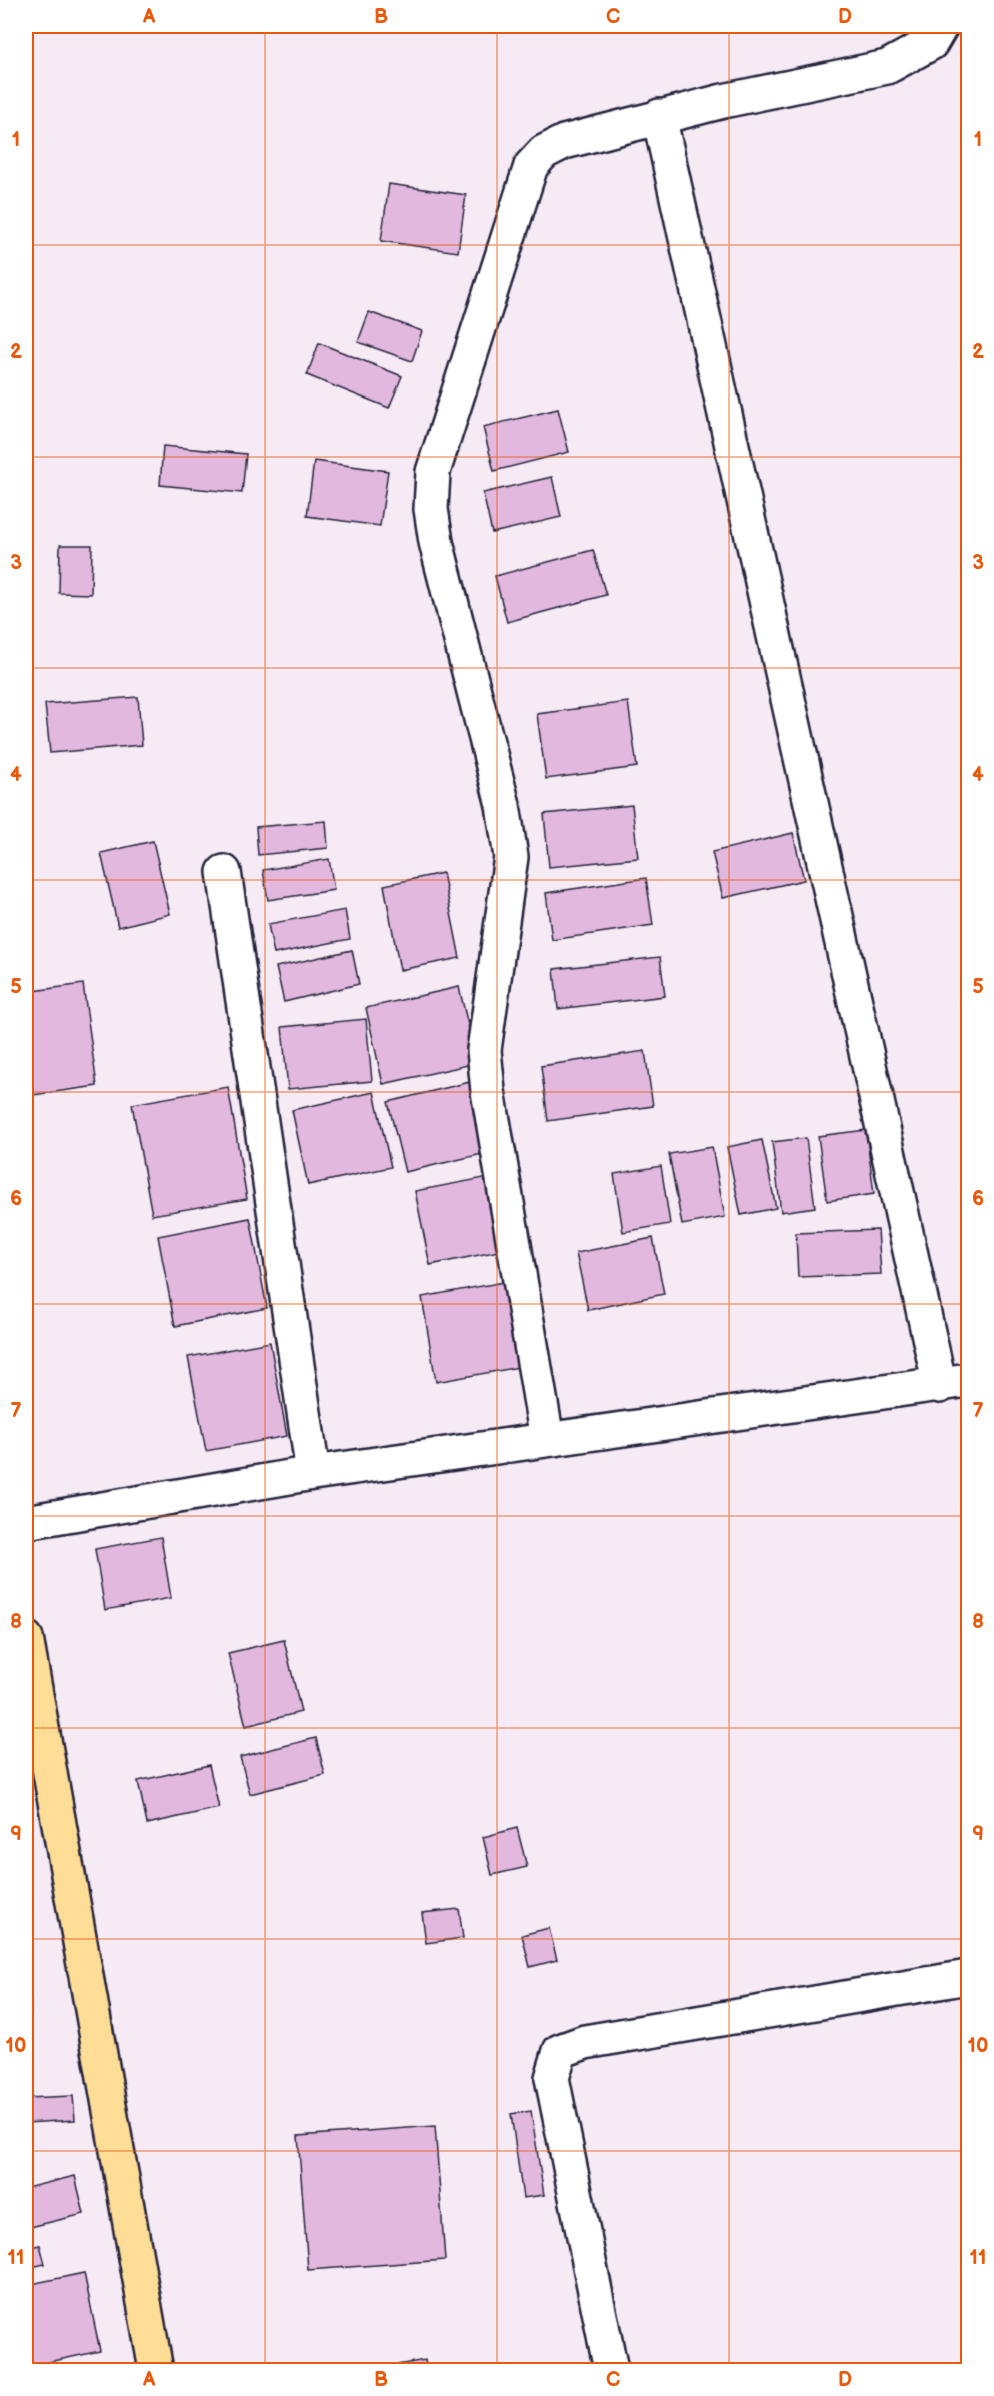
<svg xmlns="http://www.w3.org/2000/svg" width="994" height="2396" font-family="'Balsamiq Sans',sans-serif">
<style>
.building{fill:#e2b8de;stroke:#22223b;stroke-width:1.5}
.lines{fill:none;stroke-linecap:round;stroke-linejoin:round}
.minor-casing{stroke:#22223b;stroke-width:38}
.primary-casing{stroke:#22223b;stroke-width:38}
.minor{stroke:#fff;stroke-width:33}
.primary{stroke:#fedd96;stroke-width:33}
.grid{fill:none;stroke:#e8590c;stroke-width:1.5;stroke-opacity:0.55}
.neatline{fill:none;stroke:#e8590c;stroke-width:2}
.grid-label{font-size:20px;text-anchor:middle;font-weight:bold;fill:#e8590c}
</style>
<rect width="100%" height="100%" fill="#f6eaf5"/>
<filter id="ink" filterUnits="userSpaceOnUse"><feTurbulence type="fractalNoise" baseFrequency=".0167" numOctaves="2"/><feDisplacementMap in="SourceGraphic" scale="12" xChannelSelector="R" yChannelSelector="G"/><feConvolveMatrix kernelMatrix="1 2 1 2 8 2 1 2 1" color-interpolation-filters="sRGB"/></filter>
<g filter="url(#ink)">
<!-- building -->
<path class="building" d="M389,184L466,195L458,252L381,241Z
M369,312L422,331L412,361L358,342Z
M319,343L402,376L389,408L307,375Z
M558,409L569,452L494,471L483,427Z
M163,446L246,454L242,493L160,485Z
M314,461L388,471L380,526L307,516Z
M552,477L561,517L492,533L483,493Z
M60,545H92L91,594L59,593Z
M593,550L606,595L507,622L495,576Z
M138,697L142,745L50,753L45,704Z
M628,702L637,767L546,779L537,714Z
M632,805L638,858L549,867L544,814Z
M326,821L328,848L258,855L256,827Z
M793,833L804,880L723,898L712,852Z
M153,841L170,914L118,927L101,853Z
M329,859L334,890L268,900L263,870Z
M443,873L460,958L400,970L384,885Z
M646,878L653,925L552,940L546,893Z
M345,910L350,939L274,954L268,924Z
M352,950L359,984L284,1002L276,967Z
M660,957L665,996L558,1009L554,969Z
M83,984L97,1086L26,1096V992Z
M459,987L477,1063L383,1084L366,1008Z
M366,1019L372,1081L288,1089L282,1027Z
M645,1051L653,1106L548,1121L541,1066Z
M474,1081L491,1152L405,1172L388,1102Z
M228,1087L247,1199L152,1215L132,1104Z
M374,1092L391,1167L308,1185L292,1110Z
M866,1130L874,1194L827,1201L818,1136Z
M806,1138L815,1207L781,1212L772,1142Z
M762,1140L776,1208L741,1215L727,1147Z
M712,1147L725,1217L682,1225L669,1154Z
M661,1166L670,1224L623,1232L614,1174Z
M489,1177L504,1250L430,1265L415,1191Z
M250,1218L267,1308L175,1326L158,1236Z
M878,1230L881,1274L798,1277L796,1233Z
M653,1238L664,1294L588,1310L576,1253Z
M509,1281L525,1366L436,1382L422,1297Z
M270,1342L287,1436L206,1451L188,1357Z
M161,1537L171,1598L105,1610L95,1549Z
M284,1640L301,1712L246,1726L228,1653Z
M316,1738L325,1775L250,1794L240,1757Z
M209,1765L219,1808L147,1824L138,1781Z
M517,1828L527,1867L492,1875L483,1837Z
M459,1909L463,1938L426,1943L422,1913Z
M549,1928L557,1960L530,1967L522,1935Z
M26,1957H29L31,2013L26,2014Z
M73,2096L75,2120L26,2123V2098Z
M531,2111L544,2195L523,2198L511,2114Z
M435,2126L445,2260L308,2270L298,2136Z
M75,2176L84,2214L26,2228V2188Z
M40,2245L45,2264L26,2268V2248Z
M84,2273L100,2351L26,2367V2285Z
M425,2360L427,2370H368Z"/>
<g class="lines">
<defs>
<path id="minor" d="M659,116L940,1386
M224,872L313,1473
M547,1439L488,1091L484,1050L511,857L503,805L436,542L431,509L433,472L531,166L544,152L564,142L723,101L887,67L931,43L941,26
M26,1522L313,1473L968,1380
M611,2370L552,2078L560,2051L585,2042L968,1977"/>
<path id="primary" d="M26,1638L156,2370"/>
</defs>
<!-- minor casing -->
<use href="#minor" class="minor-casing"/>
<!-- primary casing -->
<use href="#primary" class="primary-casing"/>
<!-- minor -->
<use href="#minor" class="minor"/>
<!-- primary -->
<use href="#primary" class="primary"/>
</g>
</g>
<!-- grid -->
<path class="grid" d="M265,26V2370M497,26V2370M729,26V2370M26,245H968M26,457H968M26,668H968M26,880H968M26,1092H968M26,1304H968M26,1516H968M26,1728H968M26,1939H968M26,2151H968"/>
<!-- margin -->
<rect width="994" height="2396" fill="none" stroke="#fff" stroke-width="66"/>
<rect x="33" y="33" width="928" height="2330" class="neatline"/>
<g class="grid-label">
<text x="149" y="23">A</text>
<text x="381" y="23">B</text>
<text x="613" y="23">C</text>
<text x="845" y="23">D</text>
<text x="16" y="146">1</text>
<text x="978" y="146">1</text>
<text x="16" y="358">2</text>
<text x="978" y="358">2</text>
<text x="16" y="569">3</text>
<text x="978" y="569">3</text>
<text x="16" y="781">4</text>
<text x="978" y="781">4</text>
<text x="16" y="993">5</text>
<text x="978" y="993">5</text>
<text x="16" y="1205">6</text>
<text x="978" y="1205">6</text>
<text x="16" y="1417">7</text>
<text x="978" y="1417">7</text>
<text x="16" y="1628">8</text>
<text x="978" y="1628">8</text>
<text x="16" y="1840">9</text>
<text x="978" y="1840">9</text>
<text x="16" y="2052">10</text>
<text x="978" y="2052">10</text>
<text x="16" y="2264">11</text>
<text x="978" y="2264">11</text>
<text x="149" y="2386">A</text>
<text x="381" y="2386">B</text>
<text x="613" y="2386">C</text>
<text x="845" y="2386">D</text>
</g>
</svg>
